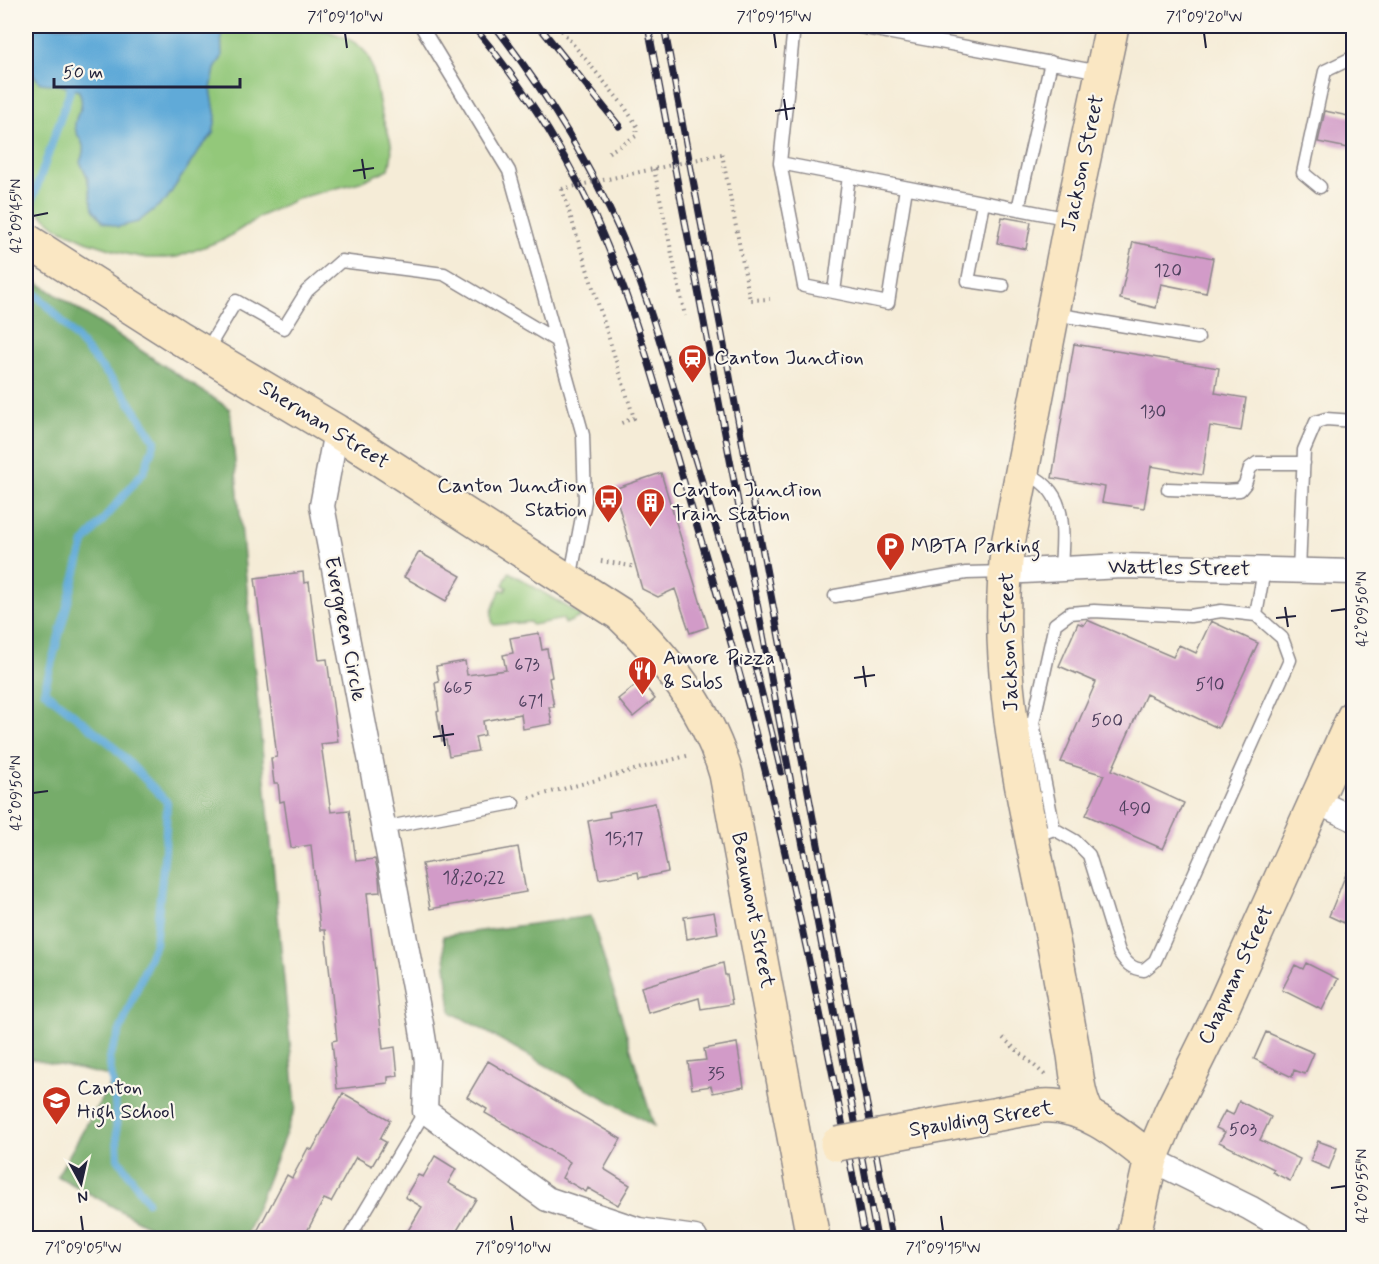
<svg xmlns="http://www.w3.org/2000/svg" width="1379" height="1264" font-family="Mynerve,sans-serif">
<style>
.green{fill:#93c87a;stroke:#5a755a;stroke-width:1.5}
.forest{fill:#76ac6a;stroke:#4c6752;stroke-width:1.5}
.water{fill:#60aad8;stroke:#41668a;stroke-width:1.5}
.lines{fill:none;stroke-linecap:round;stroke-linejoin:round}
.stream{stroke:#60aad8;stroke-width:8}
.building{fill:#d29bc8}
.lane-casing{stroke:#8c8789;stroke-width:15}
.street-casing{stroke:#8c8789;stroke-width:27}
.secondary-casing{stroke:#8c8789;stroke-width:36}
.path{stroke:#8c8789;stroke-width:4;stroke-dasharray:1.5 4.5;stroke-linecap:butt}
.lane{stroke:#fff;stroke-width:12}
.street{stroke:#fff;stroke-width:24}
.secondary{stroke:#fae7c3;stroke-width:33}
.rail-casing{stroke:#22223b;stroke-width:7}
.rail{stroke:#fbf7ec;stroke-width:4.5;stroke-dasharray:14;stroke-linecap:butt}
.secondary-bridge-casing{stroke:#8c8789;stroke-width:36;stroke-linecap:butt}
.path-bridge{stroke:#8c8789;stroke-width:4;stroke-dasharray:1.5 4.5;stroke-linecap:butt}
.secondary-bridge{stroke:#fae7c3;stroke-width:33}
.ticks{fill:none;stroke:#22223b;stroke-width:2}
.labels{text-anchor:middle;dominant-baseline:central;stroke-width:4.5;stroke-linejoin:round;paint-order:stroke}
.number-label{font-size:18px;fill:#4e405e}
.street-label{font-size:21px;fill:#22223b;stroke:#fbf7ec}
.poi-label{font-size:21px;fill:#22223b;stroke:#fbf7ec;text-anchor:start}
.neatline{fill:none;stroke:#22223b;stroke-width:2}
.ticks-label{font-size:15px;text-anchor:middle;fill:#22223b}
</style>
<rect width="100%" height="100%" fill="#fbf7ec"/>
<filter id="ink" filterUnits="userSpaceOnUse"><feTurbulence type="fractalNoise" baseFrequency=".0167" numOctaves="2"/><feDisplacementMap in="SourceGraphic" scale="12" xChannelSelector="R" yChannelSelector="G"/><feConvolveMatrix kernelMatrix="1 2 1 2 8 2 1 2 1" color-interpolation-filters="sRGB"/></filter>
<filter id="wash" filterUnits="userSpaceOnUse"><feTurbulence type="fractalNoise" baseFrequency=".008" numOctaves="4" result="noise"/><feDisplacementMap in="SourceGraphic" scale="24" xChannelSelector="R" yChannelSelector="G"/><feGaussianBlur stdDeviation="1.35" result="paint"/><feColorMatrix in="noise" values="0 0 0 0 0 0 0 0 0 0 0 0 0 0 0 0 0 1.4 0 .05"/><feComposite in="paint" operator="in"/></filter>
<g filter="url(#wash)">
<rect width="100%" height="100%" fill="#f5ecd7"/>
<!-- green -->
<path class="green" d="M26,26H244C261,31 281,27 299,27C321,27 363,38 370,61C375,76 377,92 380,107C385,135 397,138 389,169L360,182L299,198L261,216L225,239L177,257L166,258H146L126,254L86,241L58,228L35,209L26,204Z
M509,572L572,610L582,616L565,624L563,619L532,625L530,622L494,625C487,615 497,600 501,589L505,591L507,587L503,585Z"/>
<!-- forest -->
<path class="forest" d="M26,275L230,409L296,1107L245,1238H170L57,1176L114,1077L26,1058Z
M591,916L654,1126L451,1012L443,936Z"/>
<!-- water -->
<path class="water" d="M26,26H221L222,57L215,69L211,89L216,117L213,134L200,149L166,200L138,222L118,227L103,222L93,209L87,176L80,162C90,138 74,140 75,124C76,110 86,111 79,91L60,85L40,83L28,68Z"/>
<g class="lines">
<!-- stream -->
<path class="stream" d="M27,216L73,82
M26,285L53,311L125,395L155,441L144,471L84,543L44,691L111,744L167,802L165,850L155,944L109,1058L115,1099L118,1158L147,1201"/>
</g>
<g id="blocks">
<!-- building -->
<path class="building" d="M1325,111L1353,117V149L1318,142Z
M1002,217L1031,222L1026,249L997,243Z
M1133,242L1213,258L1206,293L1161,284L1156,308L1120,299Z
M1074,344L1219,368L1215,393L1246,398L1241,431L1210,426L1202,475L1151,466L1144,508L1102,502L1105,487L1052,478Z
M661,473L708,627L690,633L675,589L658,597L642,589L614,489Z
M419,552L461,576L446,601L404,577Z
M303,572L304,583L309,582L319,660L327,659L338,742L321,744L331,812L349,810L356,861L375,859L379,878L380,892L367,893L383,1049L395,1047L398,1076L388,1077V1083L337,1089L332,1041L337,1040L325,930H320L311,845L291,848L284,801L280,802L278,783H274L271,758L277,757L255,578Z
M1087,620L1173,657L1179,645L1196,653L1211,621L1258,643L1218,728L1146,694L1112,770L1184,803L1163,849L1086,815L1104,775L1061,762L1096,682L1059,666L1078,623L1084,625Z
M539,633L542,650L547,649L552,677L549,678L554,707H549L552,724L523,729L521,714L483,721L485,735L475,737L478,751L449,756L446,740L442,741L437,712L439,711L435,683L439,682L436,666L465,661L467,675L506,670L503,655L513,653L510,638Z
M641,681L655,699L633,717L618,699Z
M655,803L668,872L639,878L638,872L599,879L588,821L610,817L609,812Z
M518,847L526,892L430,909L422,864Z
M1353,857V927L1329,916Z
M714,912L718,933L687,939L684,917Z
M723,963L725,975H727L732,1004L701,1009L699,998L648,1013L641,987Z
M1306,963L1338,979L1322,1010L1282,990L1295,965L1303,969Z
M1266,1032L1314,1053L1305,1074L1294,1070L1292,1077L1254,1059Z
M737,1043L744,1087L713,1093L711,1086L692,1089L688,1062L706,1060L704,1049Z
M488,1061L621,1139L604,1169L630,1185L618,1205L588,1188L586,1192L562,1178L570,1162L485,1113L487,1109L467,1097Z
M343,1093L390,1120L380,1139L386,1142L372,1166L356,1157L331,1202L324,1199L303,1239H253L287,1175L292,1178L308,1148L312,1150Z
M1239,1101L1271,1117L1260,1140L1300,1159L1290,1181L1272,1172L1274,1169L1219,1142L1225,1132L1216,1128L1225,1111L1233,1115Z
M1318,1141L1337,1148L1329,1169L1310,1161Z
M435,1156L456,1169L448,1183L476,1199L452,1239H403L422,1207L405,1197L418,1175L423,1177Z"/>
</g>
</g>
<g filter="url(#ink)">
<use href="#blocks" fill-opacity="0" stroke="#8c8789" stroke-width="1.5"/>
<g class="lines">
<defs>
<path id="lane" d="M421,26L509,171L583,435L585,501L570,580
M794,26L780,163L1070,219
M854,26L1100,72
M780,163L804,286L888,303L906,188
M1320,187L1303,173L1325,71L1354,57
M983,203L968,281L1003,286
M1018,209L1051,62
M834,292L849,176
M1054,314L1198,338
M205,353L236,301L284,328L307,291L341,261L444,274L557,341
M1023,472C1069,489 1063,529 1061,569
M1168,489L1224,491L1240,490L1245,484L1250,468L1257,463H1304
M1299,571L1304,450L1316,422L1326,419L1354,421
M835,596L966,573L1005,572
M1033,723L1054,829
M1013,727L1033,723L1055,624L1070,613L1094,611L1190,616L1221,611L1256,615
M383,828L513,803
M1033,837L1054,829L1075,841L1089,855L1119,952C1126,963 1131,969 1144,970L1155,961L1290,660L1282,638L1256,615L1264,570
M349,1238L425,1111"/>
<path id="street" d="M336,431L322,506L421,1024L427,1061L425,1111L547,1199L639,1230L695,1238
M1005,572L1122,566L1354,572
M1315,801L1354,819
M1151,1159L1250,1208L1302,1238"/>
<path id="secondary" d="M26,240L178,337L336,431L620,614C667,658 708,711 726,774L813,1238
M1089,1116C1078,1097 1077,1076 1074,1055C1068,1024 1063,992 1057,961C1031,824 990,685 1008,544L1071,219L1112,26
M923,1128L1042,1106C1083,1103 1120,1134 1151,1159
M1133,1238L1151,1159L1171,1112L1222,1009L1354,716"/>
</defs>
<!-- lane casing -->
<use href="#lane" class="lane-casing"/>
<!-- street casing -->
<use href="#street" class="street-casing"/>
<!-- secondary casing -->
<use href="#secondary" class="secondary-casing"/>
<!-- path -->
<path class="path" d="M558,26L624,106L637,126L636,136L606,154
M722,154L750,300L770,299
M654,169L685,316
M562,189L634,418L621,423
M601,561L636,567
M529,798L690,755
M1003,1038L1046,1076"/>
<!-- lane -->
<use href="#lane" class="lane"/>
<!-- street -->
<use href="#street" class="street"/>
<!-- secondary -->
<use href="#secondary" class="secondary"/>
<defs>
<path id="rail" d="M473,26C526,88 577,170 607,245C643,333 667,426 694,516C726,623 757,731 782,840C813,972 839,1105 865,1238
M495,26C544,90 588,160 621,234C651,303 670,377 692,449C725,555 756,663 781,772
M539,26L619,126
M648,26L877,1238
M664,26L892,1238"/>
</defs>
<!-- rail casing -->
<use href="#rail" class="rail-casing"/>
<!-- rail -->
<use href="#rail" class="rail"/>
<defs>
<path id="secondary-bridge" d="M837,1144L923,1128"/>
</defs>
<!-- secondary-bridge casing -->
<use href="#secondary-bridge" class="secondary-bridge-casing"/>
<!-- path-bridge -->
<path class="path-bridge" d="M562,189L722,154"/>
<!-- secondary-bridge -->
<use href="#secondary-bridge" class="secondary-bridge"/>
</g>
</g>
<!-- ticks -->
<path class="ticks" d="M345,33L347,48M774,33L776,48M1204,33L1206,48M784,99L787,120M775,111L795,108M362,159L365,179M353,171L374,168M33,216L48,213M1285,607L1288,627M1331,611L1346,609M1276,618L1296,616M863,666L866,687M854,678L875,675M442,725L445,746M433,737L454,734M33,793L48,791M1331,1188L1346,1186M81,1216L83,1231M511,1216L513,1231M941,1216L943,1231"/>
<!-- icons -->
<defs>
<symbol id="station-pin" viewBox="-11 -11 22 30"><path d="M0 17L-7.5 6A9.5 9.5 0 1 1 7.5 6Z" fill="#c8321e" stroke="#fbf7ec"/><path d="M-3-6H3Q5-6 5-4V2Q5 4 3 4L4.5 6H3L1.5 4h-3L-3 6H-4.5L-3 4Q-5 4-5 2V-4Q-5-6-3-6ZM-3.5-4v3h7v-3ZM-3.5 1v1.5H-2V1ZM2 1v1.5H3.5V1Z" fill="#fff"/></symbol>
<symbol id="bus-pin" viewBox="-11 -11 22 30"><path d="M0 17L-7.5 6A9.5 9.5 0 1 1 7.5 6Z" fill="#c8321e" stroke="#fbf7ec"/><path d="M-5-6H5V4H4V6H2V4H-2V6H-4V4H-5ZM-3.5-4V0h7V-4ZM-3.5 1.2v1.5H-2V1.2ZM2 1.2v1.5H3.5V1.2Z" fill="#fff"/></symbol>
<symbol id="building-pin" viewBox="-11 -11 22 30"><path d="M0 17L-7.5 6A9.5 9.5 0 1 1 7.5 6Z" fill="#c8321e" stroke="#fbf7ec"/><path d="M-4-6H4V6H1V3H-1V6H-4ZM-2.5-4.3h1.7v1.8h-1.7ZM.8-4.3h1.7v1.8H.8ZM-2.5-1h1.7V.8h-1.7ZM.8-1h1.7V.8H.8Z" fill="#fff"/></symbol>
<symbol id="parking-pin" viewBox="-11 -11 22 30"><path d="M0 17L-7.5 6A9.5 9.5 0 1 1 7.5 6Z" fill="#c8321e" stroke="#fbf7ec"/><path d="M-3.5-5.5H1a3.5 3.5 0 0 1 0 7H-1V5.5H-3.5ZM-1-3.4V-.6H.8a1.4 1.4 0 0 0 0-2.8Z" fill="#fff"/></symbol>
<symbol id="restaurant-pin" viewBox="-11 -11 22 30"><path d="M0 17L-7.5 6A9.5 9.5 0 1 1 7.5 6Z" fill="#c8321e" stroke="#fbf7ec"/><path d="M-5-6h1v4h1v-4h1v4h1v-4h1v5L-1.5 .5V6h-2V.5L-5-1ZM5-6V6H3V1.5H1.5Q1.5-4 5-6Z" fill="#fff"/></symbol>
<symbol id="school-pin" viewBox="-11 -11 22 30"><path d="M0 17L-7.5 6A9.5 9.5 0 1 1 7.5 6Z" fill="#c8321e" stroke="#fbf7ec"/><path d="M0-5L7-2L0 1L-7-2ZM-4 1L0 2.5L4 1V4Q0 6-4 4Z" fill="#fff"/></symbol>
</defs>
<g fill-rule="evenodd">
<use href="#station-pin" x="676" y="342" width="33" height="45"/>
<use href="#bus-pin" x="592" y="482" width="33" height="45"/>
<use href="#building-pin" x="634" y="486" width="33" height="45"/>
<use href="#parking-pin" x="874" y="530" width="33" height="45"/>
<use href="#restaurant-pin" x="626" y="654" width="33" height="45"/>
<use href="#school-pin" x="40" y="1084" width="33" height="45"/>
</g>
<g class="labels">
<!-- number labels -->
<g class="number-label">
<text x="1168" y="271">120</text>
<text x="1153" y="412">130</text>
<text x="527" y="665">673</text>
<text x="1210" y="685">510</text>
<text x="458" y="688">665</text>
<text x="531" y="702">671</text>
<text x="1107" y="721">500</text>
<text x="1135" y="809">490</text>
<text x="624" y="839">15;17</text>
<text x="474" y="878">18;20;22</text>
<text x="716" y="1074">35</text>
<text x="1243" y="1130">503</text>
</g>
<!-- street labels -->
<g class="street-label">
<text transform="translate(1083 163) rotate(-78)">Jackson Street</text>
<text transform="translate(324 425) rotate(32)">Sherman Street</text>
<text transform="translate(1179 568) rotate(1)">Wattles Street</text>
<text transform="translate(345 629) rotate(79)">Evergreen Circle</text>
<text transform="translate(1009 642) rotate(-92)">Jackson Street</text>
<text transform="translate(753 910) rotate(79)">Beaumont Street</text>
<text transform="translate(1236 975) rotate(-65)">Chapman Street</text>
<text transform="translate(981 1119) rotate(-9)">Spaulding Street</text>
</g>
<!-- poi labels -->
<g class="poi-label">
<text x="714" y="358">Canton Junction</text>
<text x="587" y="486" text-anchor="end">Canton Junction<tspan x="587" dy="24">Station</tspan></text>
<text x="672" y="490">Canton Junction<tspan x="672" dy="24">Train Station</tspan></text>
<text x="911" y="546">MBTA Parking</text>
<text x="663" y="658">Amore Pizza<tspan x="663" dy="24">&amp; Subs</tspan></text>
<text x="77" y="1088">Canton<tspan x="77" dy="24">High School</tspan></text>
</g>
</g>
<!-- margin -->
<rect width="1379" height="1264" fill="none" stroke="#fbf7ec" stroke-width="66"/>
<!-- north arrow -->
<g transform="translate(81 1183) rotate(172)" stroke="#fbf7ec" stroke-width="4.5" paint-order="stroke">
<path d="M0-4.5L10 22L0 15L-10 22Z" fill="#22223b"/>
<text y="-9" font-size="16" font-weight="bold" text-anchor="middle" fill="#22223b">N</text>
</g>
<!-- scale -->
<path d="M54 78v9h186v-9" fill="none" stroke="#22223b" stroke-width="3"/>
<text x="63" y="78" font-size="18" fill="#22223b" stroke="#fbf7ec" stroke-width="4.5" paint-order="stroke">50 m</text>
<rect x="33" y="33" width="1313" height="1198" class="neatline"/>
<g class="ticks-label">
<text x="345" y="22">71°09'10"W</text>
<text x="774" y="22">71°09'15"W</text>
<text x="1204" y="22">71°09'20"W</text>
<text transform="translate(16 216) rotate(-90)" y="5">42°09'45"N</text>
<text transform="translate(1362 609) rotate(-90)" y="5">42°09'50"N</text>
<text transform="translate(16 793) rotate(-90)" y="5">42°09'50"N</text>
<text transform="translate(1362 1186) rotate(-90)" y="5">42°09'55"N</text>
<text x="83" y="1253">71°09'05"W</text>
<text x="513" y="1253">71°09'10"W</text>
<text x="943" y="1253">71°09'15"W</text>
</g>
</svg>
